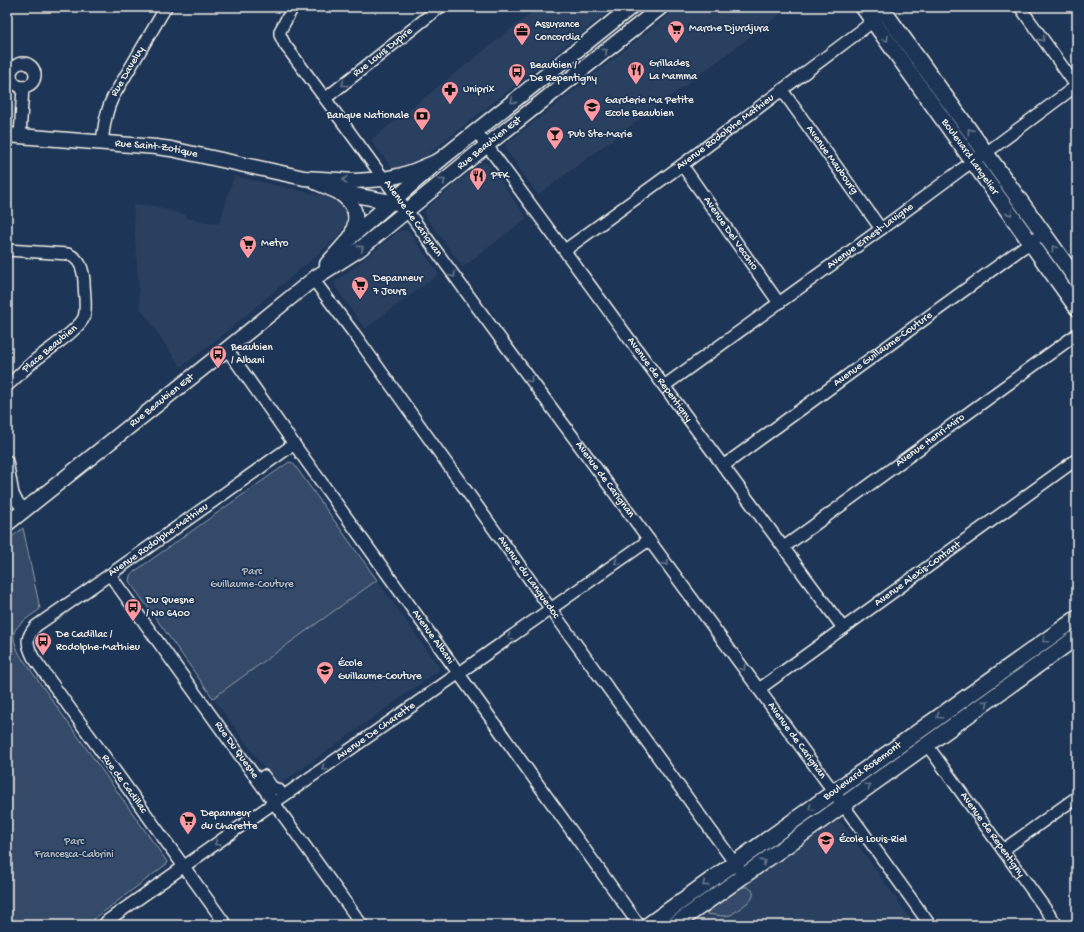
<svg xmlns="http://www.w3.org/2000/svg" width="1084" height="932" font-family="'Gochi Hand',sans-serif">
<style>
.built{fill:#2a4060}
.green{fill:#354a67;stroke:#949ea8}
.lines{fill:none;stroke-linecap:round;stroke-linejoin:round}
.minor-casing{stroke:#f4f1e8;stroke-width:14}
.tertiary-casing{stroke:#f4f1e8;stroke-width:17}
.secondary-casing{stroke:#f4f1e8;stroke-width:18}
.minor{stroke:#1d3557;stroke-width:11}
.tertiary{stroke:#1d3557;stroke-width:14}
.secondary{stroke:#1d3557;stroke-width:15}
.oneway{stroke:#68778a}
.labels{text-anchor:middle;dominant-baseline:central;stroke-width:3.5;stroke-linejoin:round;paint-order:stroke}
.poi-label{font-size:11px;fill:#f4f1e8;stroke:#1d3557;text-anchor:start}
.street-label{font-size:11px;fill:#f4f1e8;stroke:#1d3557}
.park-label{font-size:11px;fill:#bbbfc1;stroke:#1d3557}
</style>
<rect width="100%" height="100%" fill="#1d3557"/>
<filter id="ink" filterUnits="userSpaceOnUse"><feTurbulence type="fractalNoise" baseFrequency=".025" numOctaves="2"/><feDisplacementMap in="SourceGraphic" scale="8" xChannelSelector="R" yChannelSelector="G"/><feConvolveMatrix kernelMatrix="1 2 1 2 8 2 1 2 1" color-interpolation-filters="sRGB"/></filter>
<g filter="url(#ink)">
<!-- built -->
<path class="built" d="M539,7H614L432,151L423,158L409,164L399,168L394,169L392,168L371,140Z
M679,7H790L538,195L507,151L506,148V144Z
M484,163L488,164L490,166L527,218L463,267L426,217L425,211L427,208L480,164Z
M234,176L328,197L340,204L345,210L346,215L345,224L343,230L337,238L219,338L181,367L140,308L133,205L154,206L187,215L186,218L219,224Z
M402,230L408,231L410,233L439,274L365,329L336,288L335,282L398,232Z
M377,580L438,666L439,668L438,671L282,783L279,784L275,783L213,698Z
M837,820L842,823L915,925H689L834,821Z"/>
<!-- green -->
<path class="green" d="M289,462L293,463L377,580L213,698L129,581L130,576L131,574Z
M23,528L40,609C33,615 16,624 14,633C13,640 17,649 20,655L168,863L94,919L90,925H7V541Z
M742,887H748L753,891V896L751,900L731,915L723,916L707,914V912Z"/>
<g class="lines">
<defs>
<g id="minor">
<path id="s1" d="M293,7L280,31V35L285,45C360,144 431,245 505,345C648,538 790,730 930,925"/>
<path d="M1020,7L1077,87"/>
<circle cx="23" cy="75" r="12"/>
<path id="s2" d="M782,90L881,229"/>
<path id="s3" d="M326,98L440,7"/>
<path id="s4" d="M476,131C539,215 601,301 664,386C723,467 784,547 843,628"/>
<path d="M20,136L23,87"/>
<path id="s5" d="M102,142C104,126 106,111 113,97L166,7"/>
<path id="s6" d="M682,165L779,303"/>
<path d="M7,250L68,254C80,259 83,268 84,281C84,291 87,308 84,317C79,330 46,351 34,361C25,369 16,378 7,386"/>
<path id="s7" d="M565,250L682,165L879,17"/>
<path id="s8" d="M313,279L358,339L550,608L744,876"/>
<path id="s9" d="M227,349L294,444L639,925"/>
<path id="s10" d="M664,386L881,229L962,169L994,147L1076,86"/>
<path d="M7,461L13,494L16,500L24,510"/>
<path id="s11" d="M723,466L1043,233"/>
<path id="s12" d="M784,547L1077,334"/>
<path id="s13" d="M110,575L362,925"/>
<path id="s14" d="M759,689L1077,459"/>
<path id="s15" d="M927,745L1057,925"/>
<path d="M264,776L272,787L279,790"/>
<path d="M1003,850L1077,797"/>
<path id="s16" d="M104,925L107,921L258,814L649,540"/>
<path id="s17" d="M226,925L33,657C26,643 26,637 36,626C123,566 208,505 294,444"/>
</g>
<g id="tertiary">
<path id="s18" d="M7,135L156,147L171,149L304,178L355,181L384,179L402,175L414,171L440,160"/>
<path d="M315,182L336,191L365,197L397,203"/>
<path d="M338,192C357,205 359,216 351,237"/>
<path d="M327,264L351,237L440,160L631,7"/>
<path id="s19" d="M7,524L227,349L316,277L360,249L487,145L661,7"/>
</g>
<g id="secondary">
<path id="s20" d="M863,7L1077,308"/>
<path d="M881,7L1077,280"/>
<path id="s21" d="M648,925L1077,618"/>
<path d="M674,925C809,830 943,734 1077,637"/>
</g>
</defs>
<!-- minor casing -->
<use href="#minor" class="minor-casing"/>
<!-- tertiary casing -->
<use href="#tertiary" class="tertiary-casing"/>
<!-- secondary casing -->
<use href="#secondary" class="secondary-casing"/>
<!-- minor -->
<use href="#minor" class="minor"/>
<!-- tertiary -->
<use href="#tertiary" class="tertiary"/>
<!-- secondary -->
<use href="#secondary" class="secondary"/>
</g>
<!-- one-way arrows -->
<defs><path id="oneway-chevron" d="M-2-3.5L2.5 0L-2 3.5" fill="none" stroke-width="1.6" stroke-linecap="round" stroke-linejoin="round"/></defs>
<g class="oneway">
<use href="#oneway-chevron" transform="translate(886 39) rotate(55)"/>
<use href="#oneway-chevron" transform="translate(1042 39) rotate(55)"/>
<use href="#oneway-chevron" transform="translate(605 51) rotate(-38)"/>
<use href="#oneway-chevron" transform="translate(344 84) rotate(142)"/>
<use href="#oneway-chevron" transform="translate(513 101) rotate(142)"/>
<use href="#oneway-chevron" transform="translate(970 131) rotate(-126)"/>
<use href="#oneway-chevron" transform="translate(345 180) rotate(-176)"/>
<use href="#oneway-chevron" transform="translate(443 181) rotate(-39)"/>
<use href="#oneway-chevron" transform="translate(1010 213) rotate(55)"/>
<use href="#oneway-chevron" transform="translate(361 248) rotate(-37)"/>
<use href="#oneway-chevron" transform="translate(1054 248) rotate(-126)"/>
<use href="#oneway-chevron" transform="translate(453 275) rotate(54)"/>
<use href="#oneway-chevron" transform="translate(530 380) rotate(54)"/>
<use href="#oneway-chevron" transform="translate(617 562) rotate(145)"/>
<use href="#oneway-chevron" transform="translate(666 563) rotate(54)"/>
<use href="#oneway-chevron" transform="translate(510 637) rotate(145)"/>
<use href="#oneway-chevron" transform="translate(1045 640) rotate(145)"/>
<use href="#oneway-chevron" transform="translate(743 668) rotate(54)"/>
<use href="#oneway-chevron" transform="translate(986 703) rotate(-36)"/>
<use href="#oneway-chevron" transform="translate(939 716) rotate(145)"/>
<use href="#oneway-chevron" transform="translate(324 768) rotate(145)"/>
<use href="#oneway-chevron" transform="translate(868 786) rotate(-35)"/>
<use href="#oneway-chevron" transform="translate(811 808) rotate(144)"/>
<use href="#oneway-chevron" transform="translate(217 843) rotate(145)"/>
<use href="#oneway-chevron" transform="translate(763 862) rotate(-36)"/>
<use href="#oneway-chevron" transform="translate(705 884) rotate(144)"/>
</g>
</g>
<!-- icons -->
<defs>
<symbol id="supermarket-pin" viewBox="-11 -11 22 30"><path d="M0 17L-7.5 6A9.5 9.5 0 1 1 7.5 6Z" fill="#ff9aa2" stroke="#1d3557"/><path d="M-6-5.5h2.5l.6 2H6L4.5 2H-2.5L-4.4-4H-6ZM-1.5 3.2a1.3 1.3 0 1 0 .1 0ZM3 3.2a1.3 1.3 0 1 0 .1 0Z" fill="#111"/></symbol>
<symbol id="office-pin" viewBox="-11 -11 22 30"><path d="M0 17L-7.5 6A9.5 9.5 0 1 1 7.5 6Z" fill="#ff9aa2" stroke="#1d3557"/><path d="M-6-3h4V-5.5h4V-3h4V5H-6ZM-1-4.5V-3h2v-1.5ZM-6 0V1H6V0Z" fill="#111"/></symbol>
<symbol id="restaurant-pin" viewBox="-11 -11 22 30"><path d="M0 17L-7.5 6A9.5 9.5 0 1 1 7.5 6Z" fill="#ff9aa2" stroke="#1d3557"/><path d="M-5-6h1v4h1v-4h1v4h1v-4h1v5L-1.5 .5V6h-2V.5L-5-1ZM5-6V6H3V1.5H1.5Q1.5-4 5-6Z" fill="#111"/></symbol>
<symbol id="bus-pin" viewBox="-11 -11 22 30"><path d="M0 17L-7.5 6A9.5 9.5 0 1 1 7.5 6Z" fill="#ff9aa2" stroke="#1d3557"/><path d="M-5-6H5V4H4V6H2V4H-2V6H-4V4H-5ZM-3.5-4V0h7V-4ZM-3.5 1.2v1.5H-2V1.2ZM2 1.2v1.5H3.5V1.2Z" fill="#111"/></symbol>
<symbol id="pharmacy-pin" viewBox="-11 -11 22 30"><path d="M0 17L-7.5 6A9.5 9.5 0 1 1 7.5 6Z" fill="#ff9aa2" stroke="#1d3557"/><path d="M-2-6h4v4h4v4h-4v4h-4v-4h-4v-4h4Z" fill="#111"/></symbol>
<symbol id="school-pin" viewBox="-11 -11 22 30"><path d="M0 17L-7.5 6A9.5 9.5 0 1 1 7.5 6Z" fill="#ff9aa2" stroke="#1d3557"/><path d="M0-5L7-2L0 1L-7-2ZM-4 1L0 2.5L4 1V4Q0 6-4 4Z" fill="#111"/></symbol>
<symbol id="bank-pin" viewBox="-11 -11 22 30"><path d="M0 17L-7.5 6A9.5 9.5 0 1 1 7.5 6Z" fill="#ff9aa2" stroke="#1d3557"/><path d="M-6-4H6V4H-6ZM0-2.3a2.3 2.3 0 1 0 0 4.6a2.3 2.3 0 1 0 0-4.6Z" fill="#111"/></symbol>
<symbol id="bar-pin" viewBox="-11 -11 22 30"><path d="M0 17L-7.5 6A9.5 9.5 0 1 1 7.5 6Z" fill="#ff9aa2" stroke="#1d3557"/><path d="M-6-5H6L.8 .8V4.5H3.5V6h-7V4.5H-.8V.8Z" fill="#111"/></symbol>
</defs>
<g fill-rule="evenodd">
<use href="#supermarket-pin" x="666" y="19" width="20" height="27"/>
<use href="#office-pin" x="512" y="21" width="20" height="27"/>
<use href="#restaurant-pin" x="626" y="60" width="20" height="27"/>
<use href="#bus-pin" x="507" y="62" width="20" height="27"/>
<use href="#pharmacy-pin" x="440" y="80" width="20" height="27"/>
<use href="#school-pin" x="582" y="97" width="20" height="27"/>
<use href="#bank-pin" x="412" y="106" width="20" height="27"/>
<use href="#bar-pin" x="545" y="125" width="20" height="27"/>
<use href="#restaurant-pin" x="468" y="166" width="20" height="27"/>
<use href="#supermarket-pin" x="238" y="234" width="20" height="27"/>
<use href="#supermarket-pin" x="350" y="275" width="20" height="27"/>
<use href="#bus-pin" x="208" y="344" width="20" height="27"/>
<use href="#bus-pin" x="123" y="597" width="20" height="27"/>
<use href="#bus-pin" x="33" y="631" width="20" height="27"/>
<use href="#school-pin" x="315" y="660" width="20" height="27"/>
<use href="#supermarket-pin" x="178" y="810" width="20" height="27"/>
<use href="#school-pin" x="816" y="830" width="20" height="27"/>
</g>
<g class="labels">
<!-- poi labels -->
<g class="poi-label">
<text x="535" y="25">Assurance<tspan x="535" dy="13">Concordia</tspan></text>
<text x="689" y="29">Marche Djurdjura</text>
<text x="649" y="64">Grillades<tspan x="649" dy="13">La Mamma</tspan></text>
<text x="530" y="66">Beaubien /<tspan x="530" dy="13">De Repentigny</tspan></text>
<text x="463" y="90">Uniprix</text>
<text x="605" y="101">Garderie Ma Petite<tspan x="605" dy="13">Ecole Beaubien</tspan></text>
<text x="409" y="116" text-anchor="end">Banque Nationale</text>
<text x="568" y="135">Pub Ste-Marie</text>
<text x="491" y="176">PFK</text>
<text x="261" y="244">Metro</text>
<text x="373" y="279">Depanneur<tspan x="373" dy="13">7 Jours</tspan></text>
<text x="231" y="348">Beaubien<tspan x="231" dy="13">/ Albani</tspan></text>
<text x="146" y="601">Du Quesne<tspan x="146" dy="13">/ No 6400</tspan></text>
<text x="56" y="635">De Cadillac /<tspan x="56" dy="13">Rodolphe-Mathieu</tspan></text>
<text x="338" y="664">École<tspan x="338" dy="13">Guillaume-Couture</tspan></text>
<text x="201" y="814">Depanneur<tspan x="201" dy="13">du Charette</tspan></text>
<text x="839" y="840">École Louis-Riel</text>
</g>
<!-- street labels -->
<g class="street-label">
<text stroke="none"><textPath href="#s3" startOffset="73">Rue Louis Dupire</textPath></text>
<text stroke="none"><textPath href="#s5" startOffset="76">Rue Daveluy</textPath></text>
<text stroke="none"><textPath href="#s7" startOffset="199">Avenue Rodolphe Mathieu</textPath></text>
<text stroke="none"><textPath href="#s19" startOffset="615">Rue Beaubien Est</textPath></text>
<text stroke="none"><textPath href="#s18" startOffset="150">Rue Saint-Zotique</textPath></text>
<text stroke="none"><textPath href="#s20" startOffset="184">Boulevard Langelier</textPath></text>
<text stroke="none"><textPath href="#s2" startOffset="86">Avenue Maubourg</textPath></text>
<text stroke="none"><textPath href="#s1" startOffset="258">Avenue de Carignan</textPath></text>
<text stroke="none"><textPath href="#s6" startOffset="84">Avenue Del Vecchio</textPath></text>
<text stroke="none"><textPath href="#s10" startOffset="255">Avenue Ernest-Lavigne</textPath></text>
<text transform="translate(50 349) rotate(-40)">Place Beaubien</text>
<text stroke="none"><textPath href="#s11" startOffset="198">Avenue Guillaume-Couture</textPath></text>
<text stroke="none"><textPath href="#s4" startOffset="309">Avenue de Repentigny</textPath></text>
<text stroke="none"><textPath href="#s19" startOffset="198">Rue Beaubien Est</textPath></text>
<text stroke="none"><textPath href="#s12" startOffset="181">Avenue Henri-Miro</textPath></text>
<text stroke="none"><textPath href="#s1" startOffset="582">Avenue de Carignan</textPath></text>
<text stroke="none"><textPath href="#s17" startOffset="514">Avenue Rodolphe-Mathieu</textPath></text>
<text stroke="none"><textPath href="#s14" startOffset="196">Avenue Alexis-Contant</textPath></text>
<text stroke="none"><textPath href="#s8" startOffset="368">Avenue du Languedoc</textPath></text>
<text stroke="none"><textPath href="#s9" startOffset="354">Avenue Albani</textPath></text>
<text stroke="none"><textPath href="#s16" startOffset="334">Avenue De Charette</textPath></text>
<text stroke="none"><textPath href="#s1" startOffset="906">Avenue de Carignan</textPath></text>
<text stroke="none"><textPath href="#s13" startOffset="216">Rue Du Quesne</textPath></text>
<text stroke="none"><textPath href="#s21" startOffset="264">Boulevard Rosemont</textPath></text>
<text transform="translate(124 784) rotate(54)">Rue de Cadillac</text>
<text stroke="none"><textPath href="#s15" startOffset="111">Avenue de Repentigny</textPath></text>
</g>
<!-- park labels -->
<g class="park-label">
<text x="252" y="572">Parc<tspan x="252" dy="13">Guillaume-Couture</tspan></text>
<text x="74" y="842">Parc<tspan x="74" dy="13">Francesca-Cabrini</tspan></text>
</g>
</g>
<!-- margin -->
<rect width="1084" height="932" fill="none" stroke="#1d3557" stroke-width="24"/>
<rect x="12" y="12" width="1060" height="908" fill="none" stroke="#f4f1e8" stroke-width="1.5" filter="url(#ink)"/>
</svg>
